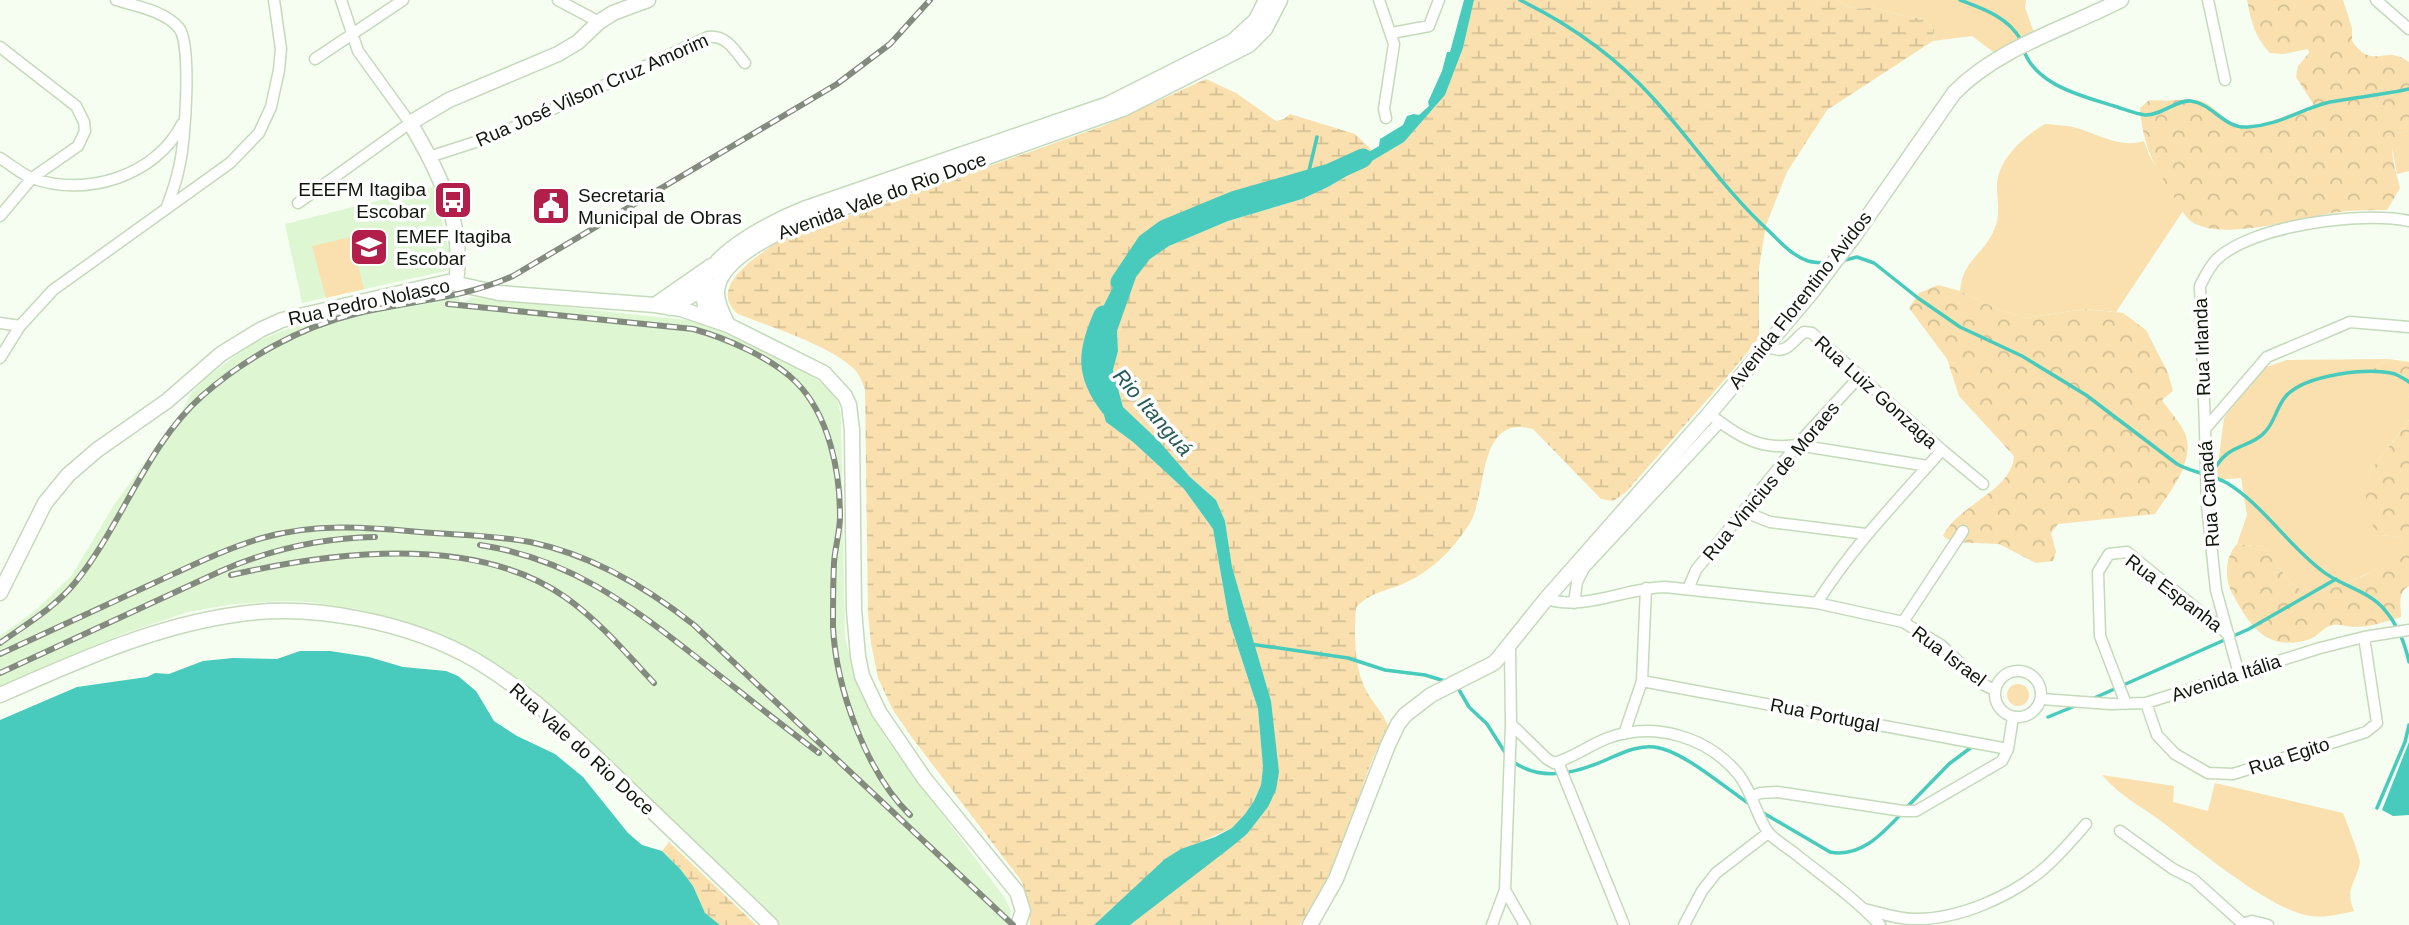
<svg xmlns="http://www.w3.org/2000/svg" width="2409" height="925" font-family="Helvetica,sans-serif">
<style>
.built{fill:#def7d2}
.grass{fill:#f9e0ae}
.forest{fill:url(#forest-crowns)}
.wetland{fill:url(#wetland-marsh)}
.water{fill:#48cabc}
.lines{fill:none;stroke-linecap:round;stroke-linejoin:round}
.stream{stroke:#48cabc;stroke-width:3.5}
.river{stroke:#48cabc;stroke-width:19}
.minor-casing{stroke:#c5d9bb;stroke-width:13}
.tertiary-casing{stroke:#c5d9bb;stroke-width:17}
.minor{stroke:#fff;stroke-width:10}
.tertiary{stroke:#fff;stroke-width:14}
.rail-casing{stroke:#838b7f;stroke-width:6}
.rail{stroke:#fff;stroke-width:3.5;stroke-dasharray:10;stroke-linecap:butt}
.labels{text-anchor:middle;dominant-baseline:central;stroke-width:7;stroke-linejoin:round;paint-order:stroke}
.street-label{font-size:19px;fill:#10170c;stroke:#fff}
.poi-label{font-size:19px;fill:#10170c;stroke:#fff;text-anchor:start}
.water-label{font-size:21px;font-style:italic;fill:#265b55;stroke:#fff}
</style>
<defs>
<pattern id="forest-crowns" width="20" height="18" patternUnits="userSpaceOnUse" patternTransform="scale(1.75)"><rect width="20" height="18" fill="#f9e0ae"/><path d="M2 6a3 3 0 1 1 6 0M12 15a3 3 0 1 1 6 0" fill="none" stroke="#d4bf94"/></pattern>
<pattern id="wetland-marsh" width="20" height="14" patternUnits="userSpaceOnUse" patternTransform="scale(1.75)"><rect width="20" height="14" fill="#f9e0ae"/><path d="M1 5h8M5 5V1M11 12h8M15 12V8" fill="none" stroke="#d4bf94"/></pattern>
</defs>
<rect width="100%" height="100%" fill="#f5fef1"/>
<!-- built -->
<path class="built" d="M433,187L454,269L302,303L285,224Z
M453,291L457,292L460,301L465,302L471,297L696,321L716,328L803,369L827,387L837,400L841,415L845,637L855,679L872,716L887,740L1005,898L1011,912L1007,925H779L560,714L533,690L504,669L468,649L426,630L358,609L309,602L284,601L235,604L188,612L120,635L0,686V636L36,610L72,575L114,505L182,411L192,392L210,375L253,343L290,328L324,317Z"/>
<!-- grass -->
<path class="grass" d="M1838,0H2026L2025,7L2035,36L1996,54L1972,36L1933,41L1934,30L1925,19C1909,18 1887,11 1870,7C1861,11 1845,7 1838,0Z
M2045,124C2054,125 2064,125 2073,127C2097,133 2119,149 2144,141L2149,155L2183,211L2116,312L2085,309L2026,318L1997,309L1960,291C1963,259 1983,256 1994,230C2001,215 1997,202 1997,187C1997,160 2023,137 2045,124Z
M2409,131V171L2397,174L2391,142L2398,133Z
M351,237L364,289L326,298L312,246Z
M2389,359L2374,368L2383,378L2401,388L2409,397V420L2368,474L2381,535L2400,537C2401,542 2401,547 2398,553C2385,571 2330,589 2309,595L2291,583L2263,547L2237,544L2247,515L2241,478L2216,480L2224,418L2260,369L2287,360Z
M2007 695a11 11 0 1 1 22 0a11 11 0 1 1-22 0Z
M2102,775L2174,786L2173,802L2208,811L2215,783L2343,813C2346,820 2360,857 2360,862C2357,882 2344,888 2354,911C2341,914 2324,918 2311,916C2272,912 2194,846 2161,821C2139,805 2120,796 2102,775Z"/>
<!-- forest -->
<path class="forest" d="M2247,0H2343L2352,28V41C2374,72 2383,43 2409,62V131L2398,133C2386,149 2396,170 2400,188L2387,210C2371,210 2355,210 2339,212C2303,217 2223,242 2192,222C2182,215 2175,197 2168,187C2151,161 2142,139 2140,108L2149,100C2163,102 2193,97 2204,102C2221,111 2230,129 2250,128C2271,126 2288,110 2308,112L2314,105L2296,77L2298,66L2309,53L2308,49L2283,54L2270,53C2255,38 2251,21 2247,0Z
M1938,285L1960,291L1997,309L2026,318L2085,309L2123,313L2146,330L2168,373L2173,391L2162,400C2169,411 2182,424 2186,436C2194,464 2169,493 2155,514L2058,524L2051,533L2056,552L2053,561L2036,563L1999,544L1952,542L1943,536C1956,506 2012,491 2014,456L1959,396L1947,359L1909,308L1919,293Z
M2389,359L2409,362V397C2399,386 2389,380 2374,376V368Z
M2409,420V586C2397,592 2401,605 2401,617C2386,622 2369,627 2354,627C2346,627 2340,624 2333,625C2323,627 2318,636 2310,639C2268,653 2250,627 2232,593C2224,578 2225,557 2237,544L2263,547L2291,583L2309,595C2332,588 2405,568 2400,537L2381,535L2373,527L2365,492L2368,474Z"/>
<!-- wetland -->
<path class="wetland" d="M1474,0H1838C1845,7 1860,11 1870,7C1887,11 1909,18 1925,19L1934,30L1933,41L1827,110L1787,172L1766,225L1759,268V338L1728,376L1626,492L1613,501L1601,499L1533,429C1477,413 1488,492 1470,523C1453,550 1432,571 1403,584C1386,591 1368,593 1356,608C1354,634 1354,668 1366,690C1373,704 1384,713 1389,728C1369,760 1364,784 1353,818C1340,856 1322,893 1300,925H1130L1247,834L1268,807L1271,701L1232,567L1225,521L1216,500L1190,477L1159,441L1123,407L1113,370L1118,351L1117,331L1128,295L1136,276L1150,259L1169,246L1228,221L1302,199L1328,187L1404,142L1445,95L1463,48Z
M1206,79L1236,93L1276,121L1284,119L1290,114L1355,134L1372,150L1327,176L1285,185L1122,269L1106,422L1133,442L1184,489L1213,529L1229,620L1258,709L1263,767L1261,785L1254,801L1245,814L1232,828L1198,843L1112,908L1094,925H1030C1028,908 1029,895 1020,879L913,739L893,710L878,678L871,643L868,614L865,389C862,382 860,375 854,369C829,345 771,327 738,314C704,286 764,251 785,238L1103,126Z
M669,842L756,925H720L716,922L705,913L693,886L681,870L662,851Z"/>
<!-- water -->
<path class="water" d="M1464,0H1474L1463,48L1445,95L1404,142L1328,187L1302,199L1228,221L1169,246L1150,259L1136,277L1117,331L1118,351L1113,370L1123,407L1159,441L1190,477L1216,500L1225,521L1232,567L1271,701L1279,772L1276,790L1268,807L1247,834L1230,848L1130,925H1094L1165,859L1181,849L1215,837L1232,828L1245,814L1254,801L1261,785L1263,767L1258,709L1229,620L1213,529L1184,489L1133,442L1106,422L1094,379L1095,323L1122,269L1168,234L1203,217L1285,185L1327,176L1379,146L1380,139L1403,125L1407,116L1414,114L1419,115L1429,106L1428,102L1442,71L1447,52H1450Z
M300,651H330L369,657L403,667L446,671L458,676L476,691L494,721L517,736L555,754L583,777L628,833L642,845L662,851L681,870L693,886L705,913L720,925H0V720L77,687L147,677L155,673L169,674L203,661L233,658L277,659Z
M2409,742V815L2393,816L2382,810Z"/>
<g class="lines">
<!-- stream -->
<path class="stream" d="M1520,0C1571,25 1615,56 1653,98C1693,142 1726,192 1770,232C1781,243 1793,256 1808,261C1815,263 1823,263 1830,263
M1960,0C1984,9 2008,17 2021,40
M2023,48C2034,85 2082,96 2114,106C2124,109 2135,114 2145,115C2161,116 2177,99 2191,101C2213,104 2224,129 2248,127C2280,125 2300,109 2330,102C2356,97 2383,95 2409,89
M1307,179L1317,137
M1841,261L1857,257L1874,263L1918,298L1960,327L2022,356L2086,395L2177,464C2193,473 2211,474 2227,483C2263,505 2287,544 2321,570C2340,586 2366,589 2384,609C2397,624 2405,643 2409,662
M2211,476C2215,468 2219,460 2227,454C2238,445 2254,444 2264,433C2275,423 2276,407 2286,396C2305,375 2367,367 2395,374C2399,376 2405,379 2409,382
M1250,644L1348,658L1385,670L1425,675L1448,682
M1458,688L1469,707L1487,724L1506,754
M2092,699L2249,629L2336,579
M2048,717L2075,706
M1511,760C1540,783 1577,773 1608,759C1622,753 1638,745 1654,747C1683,750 1726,789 1751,805
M1907,807L1949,764L1973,746
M2377,808L2405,742L2409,725
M1760,811L1830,852C1861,858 1883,833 1902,813"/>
<!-- river -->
<path class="river" d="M1120,282L1146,243L1165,229L1233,201L1330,173L1363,158
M1103,315C1087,351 1084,374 1110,407"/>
<defs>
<path id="minor" d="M116,0C136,6 165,11 179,28C192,44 185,141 180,163C177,179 172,194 166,209
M558,0L599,22
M1379,0L1394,44L1384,109L1386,118
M2208,0L2225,80
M2376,0L2409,29
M1392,33L1429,26L1439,0
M0,47L76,106L84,122L85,131L78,146L32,178L0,216
M315,59L403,0
M429,157L497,135L708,37C726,34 735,51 745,63
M0,158C10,164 21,174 32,178C85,198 156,176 182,124
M298,203L410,123L358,51L341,0
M0,323L20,326
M1766,346C1787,356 1789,344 1804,332L1812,333L1942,450L1983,484
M0,358L20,326L53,290L230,163L259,133L271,107L279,70L281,49L274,0
M1716,419C1742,439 1763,450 1797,445L1928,466
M2205,429L2200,286C2205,276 2209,267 2217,259C2253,225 2362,211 2409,221
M1745,512L1770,522L1866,534
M1688,589L1696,570L1797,445L1859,377
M1546,599C1586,611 1625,588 1665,587L1817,603L1903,622L1941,645L1982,684L1995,690
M1574,603L1577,582L1584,568L1720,422
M1817,603C1852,547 1898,500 1942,450
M1903,622L1963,531
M1995 694a23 23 0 1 1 46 0a23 23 0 1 1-46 0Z
M2239,674L2216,590L2207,505L2205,429L2267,357L2350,322L2409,327
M1642,681L2008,749
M2041,699L2111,704L2146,703L2320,648L2364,637L2409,630
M2146,703L2157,735L2175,754L2208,773L2233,774L2366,732L2377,723L2364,637
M2126,704L2100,636L2098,572L2109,554L2127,552L2229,635
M1511,724L1547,759L1554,763C1573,758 1589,745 1608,738C1655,721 1708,737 1739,775C1752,792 1757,817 1768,832C1775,841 1789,848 1798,856C1826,878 1855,899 1880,925
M1624,734L1642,681L1646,588
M1558,762L1624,925
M1752,797L1760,793L1777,792L1903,811H1916L2002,761L2008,749L2013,717
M2120,831L2173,869L2193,879L2243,924L2252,921L2268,925
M1505,890L1525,925
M1864,909C1881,913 1900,920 1917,919C1959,919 2009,897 2041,871C2058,857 2072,840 2086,824
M1492,925L1505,890L1511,724L1510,645
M1684,925L1702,891L1716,873L1768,833"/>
<path id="tertiary" d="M456,282C465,225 439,171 410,123L449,100L558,54L578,42L599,22L613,13L648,0
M655,305L711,266
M670,308L708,286
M709,317C706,307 701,296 703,285C710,252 778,219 806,208L1108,104L1233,41L1256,20L1266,0
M728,325C723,315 717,304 717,293C717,258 782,230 809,220L1123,109L1249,45L1265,29L1280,0
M0,593L45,503L68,475L97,450L167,401L221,354L260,330L282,320L448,282L499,293L655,305L681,309L728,325L824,373L845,396L849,405L852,430L854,610L858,656L862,676L879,712L924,778L1017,892L1023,911L1018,925
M0,695C77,661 156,625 240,614C314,603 411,623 475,660C531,693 579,741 625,785C674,832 722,878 771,925
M1310,925L1336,879L1388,745L1398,724L1405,715L1431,695L1494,663L1501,655L1546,599L1709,414L1811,293L1855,235L1954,93C1999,47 2065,29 2121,0"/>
</defs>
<!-- minor casing -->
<use href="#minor" class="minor-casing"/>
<!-- tertiary casing -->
<use href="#tertiary" class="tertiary-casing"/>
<!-- minor -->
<use href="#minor" class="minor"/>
<!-- tertiary -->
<use href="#tertiary" class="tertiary"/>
<defs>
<path id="rail" d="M448,304L693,329C726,338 772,358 796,382C829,415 840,471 840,516C840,532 835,547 834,563C833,584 833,606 833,627C836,688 866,772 910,815
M480,545C570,559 627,603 696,657C737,689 777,722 819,753
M231,575C332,552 475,534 565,597C598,620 626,653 654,683
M0,643C25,625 54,608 74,584C122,526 145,447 202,396C244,359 300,327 355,314C409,301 462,299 513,276L837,84L890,44L930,0
M0,654C51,630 103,607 154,583C189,567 224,549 262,538C314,523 367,527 420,532C456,535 494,535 530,542C592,555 645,586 694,625L1013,925
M0,673L221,571C271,549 321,538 375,537"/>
</defs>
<!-- rail casing -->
<use href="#rail" class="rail-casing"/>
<!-- rail -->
<use href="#rail" class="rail"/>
</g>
<!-- icons -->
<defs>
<symbol id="bus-square" viewBox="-11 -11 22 22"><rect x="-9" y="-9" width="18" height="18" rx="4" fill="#b11f4a" stroke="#fff"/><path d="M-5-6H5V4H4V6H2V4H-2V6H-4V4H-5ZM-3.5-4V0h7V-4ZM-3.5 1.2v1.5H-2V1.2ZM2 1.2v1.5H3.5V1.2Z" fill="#fff"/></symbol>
<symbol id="civic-square" viewBox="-11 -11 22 22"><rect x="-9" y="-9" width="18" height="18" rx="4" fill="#b11f4a" stroke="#fff"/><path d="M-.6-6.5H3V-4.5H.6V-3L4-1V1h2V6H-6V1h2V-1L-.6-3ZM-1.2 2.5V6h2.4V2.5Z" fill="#fff"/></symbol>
<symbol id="school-square" viewBox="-11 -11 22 22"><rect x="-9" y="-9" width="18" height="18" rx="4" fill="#b11f4a" stroke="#fff"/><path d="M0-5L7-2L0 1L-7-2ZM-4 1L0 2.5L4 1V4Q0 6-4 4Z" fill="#fff"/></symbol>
</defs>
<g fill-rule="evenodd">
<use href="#bus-square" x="431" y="178" width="44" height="44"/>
<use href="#civic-square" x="529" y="184" width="44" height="44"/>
<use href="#school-square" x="347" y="225" width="44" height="44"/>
</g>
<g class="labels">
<!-- street labels -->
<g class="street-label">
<text transform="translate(592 90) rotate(-24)">Rua José Vilson Cruz Amorim</text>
<text transform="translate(882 196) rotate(-20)">Avenida Vale do Rio Doce</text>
<text transform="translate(1800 300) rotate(-52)">Avenida Florentino Avidos</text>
<text transform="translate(369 302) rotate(-12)">Rua Pedro Nolasco</text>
<text transform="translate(2202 347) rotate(-92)">Rua Irlanda</text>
<text transform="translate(1876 392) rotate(42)">Rua Luiz Gonzaga</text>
<text transform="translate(1771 481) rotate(-50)">Rua Vinicius de Moraes</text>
<text transform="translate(2209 494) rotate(-94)">Rua Canadá</text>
<text transform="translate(2174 593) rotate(37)">Rua Espanha</text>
<text transform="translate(1949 656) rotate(37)">Rua Israel</text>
<text transform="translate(2226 678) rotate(-18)">Avenida Itália</text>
<text transform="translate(1825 715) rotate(11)">Rua Portugal</text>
<text transform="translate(582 749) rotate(42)">Rua Vale do Rio Doce</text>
<text transform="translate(2289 756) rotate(-18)">Rua Egito</text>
</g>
<!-- poi labels -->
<g class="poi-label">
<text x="426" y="189" text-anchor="end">EEEFM Itagiba<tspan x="426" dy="22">Escobar</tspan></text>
<text x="578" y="195">Secretaria<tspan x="578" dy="22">Municipal de Obras</tspan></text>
<text x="396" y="236">EMEF Itagiba<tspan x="396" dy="22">Escobar</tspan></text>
</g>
<!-- water labels -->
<g class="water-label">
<text transform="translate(1153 412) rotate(49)">Rio Itanguá</text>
</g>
</g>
</svg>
